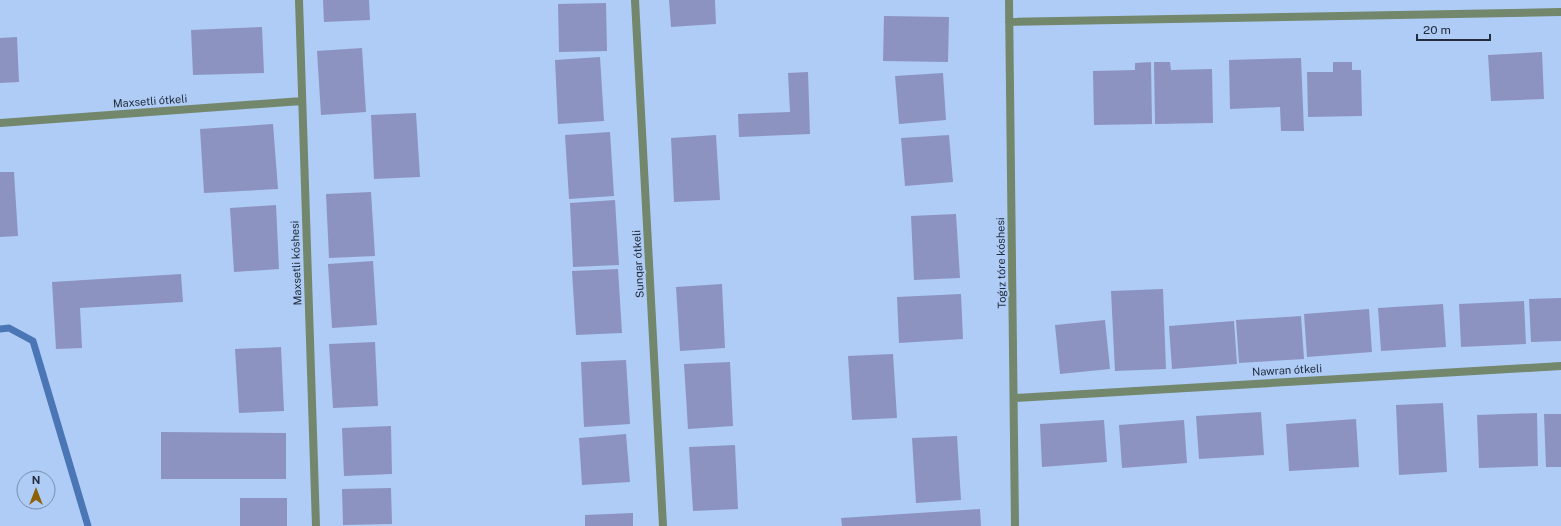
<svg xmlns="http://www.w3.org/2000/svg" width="1561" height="526" font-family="'Public Sans',sans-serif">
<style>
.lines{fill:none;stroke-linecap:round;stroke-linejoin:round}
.stream{stroke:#4b76b5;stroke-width:7}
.building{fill:#8c93c0}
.street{stroke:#72876b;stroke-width:8}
.labels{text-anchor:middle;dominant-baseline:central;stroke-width:4;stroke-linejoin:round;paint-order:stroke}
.street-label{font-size:11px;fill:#222d3d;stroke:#afccf6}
</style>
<rect width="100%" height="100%" fill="#afccf6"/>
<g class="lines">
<!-- stream -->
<path class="stream" d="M0,329L9,328L33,341L88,526"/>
</g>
<!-- building -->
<path class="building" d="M323,0H369L370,20L324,22Z
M669,0H715L716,24L671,27Z
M606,3L607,51L559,52L558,4Z
M884,16L949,17L948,62L883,61Z
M262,27L264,73L193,75L191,30Z
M17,37L19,82L0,83V38Z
M362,48L366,112L321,115L317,51Z
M1542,52L1544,99L1491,101L1488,55Z
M600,57L604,121L558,124L555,60Z
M1301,58L1304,131H1281L1280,107L1230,109L1229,60Z
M1151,62L1152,124L1094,125L1093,71L1135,70V63Z
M1154,62H1170L1171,70L1212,69L1213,123L1155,124Z
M1333,62H1352V70H1361L1362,116L1308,117L1307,72H1333Z
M808,72L810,134L739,137L738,114L790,112L788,73Z
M943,73L946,120L899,124L895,76Z
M416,113L420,177L374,179L371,115Z
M273,124L278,189L204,193L200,129Z
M610,132L614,196L569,199L565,135Z
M716,135L720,200L674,202L671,138Z
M949,135L953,182L905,186L901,138Z
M0,172H14L18,236L0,237Z
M371,192L375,256L329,258L326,194Z
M615,200L619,265L573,267L570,203Z
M276,205L279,269L234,272L230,208Z
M956,214L960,278L914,280L911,216Z
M373,261L377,325L332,328L328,264Z
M618,269L622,333L576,335L572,271Z
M181,274L183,302L80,308L82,348L56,349L52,282Z
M722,284L725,348L680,351L676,287Z
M1163,289L1166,369L1115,371L1111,291Z
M961,294L963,339L899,343L897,297Z
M1561,298V341L1531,342L1529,299Z
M1524,301L1526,344L1461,347L1459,304Z
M1443,304L1446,347L1381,351L1378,308Z
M1369,309L1372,352L1307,357L1304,314Z
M1301,316L1304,359L1239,363L1236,320Z
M1105,320L1110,369L1060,374L1055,325Z
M1234,321L1237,364L1172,369L1169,326Z
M375,342L378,406L333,408L329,344Z
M281,347L284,411L239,413L235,349Z
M893,354L897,418L852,420L848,356Z
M626,360L630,424L584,427L581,362Z
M730,362L733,426L688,429L684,364Z
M1443,403L1447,472L1399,475L1396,405Z
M1261,412L1264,455L1199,459L1196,416Z
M1537,413L1538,466L1479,468L1477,415Z
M1544,414H1561V467H1546Z
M1356,419L1359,467L1289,471L1286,424Z
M1104,420L1107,462L1042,467L1040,424Z
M1184,420L1187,463L1122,468L1119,425Z
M391,426L392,474L344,476L342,428Z
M161,432L286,433V479H161Z
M626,434L630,482L582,485L579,438Z
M957,436L961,500L916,503L912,438Z
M735,445L738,509L693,511L689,447Z
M391,488L392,524L343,525L342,489Z
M240,498H287V526H240Z
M980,509L981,526H842L841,518Z
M633,513V526H585V515Z"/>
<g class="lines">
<!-- street -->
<path class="street" d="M299,0L316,526
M635,0L663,526
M1009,0L1015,526
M1009,22L1561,12
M0,123L302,101
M1014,398L1561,366"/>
</g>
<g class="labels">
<!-- street labels -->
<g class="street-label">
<text transform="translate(150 101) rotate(-4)">Maxsetli ótkeli</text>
<text transform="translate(296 263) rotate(-92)">Maxsetli kóshesi</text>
<text transform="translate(1001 263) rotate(-91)">Toǵız tóre kóshesi</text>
<text transform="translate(638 264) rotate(-93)">Sunqar ótkeli</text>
<text transform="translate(1287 370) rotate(-3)">Nawran ótkeli</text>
</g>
</g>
<!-- north arrow -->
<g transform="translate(36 490)"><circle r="19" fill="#afccf6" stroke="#778cac"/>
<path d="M0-3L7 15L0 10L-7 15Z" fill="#8d6207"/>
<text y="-6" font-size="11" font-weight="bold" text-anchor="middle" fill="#222d3d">N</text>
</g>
<!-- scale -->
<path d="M1417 34v6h73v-6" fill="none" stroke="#222d3d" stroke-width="2"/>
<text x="1423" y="34" font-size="12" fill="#222d3d" stroke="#afccf6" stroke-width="3" paint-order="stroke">20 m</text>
</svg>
